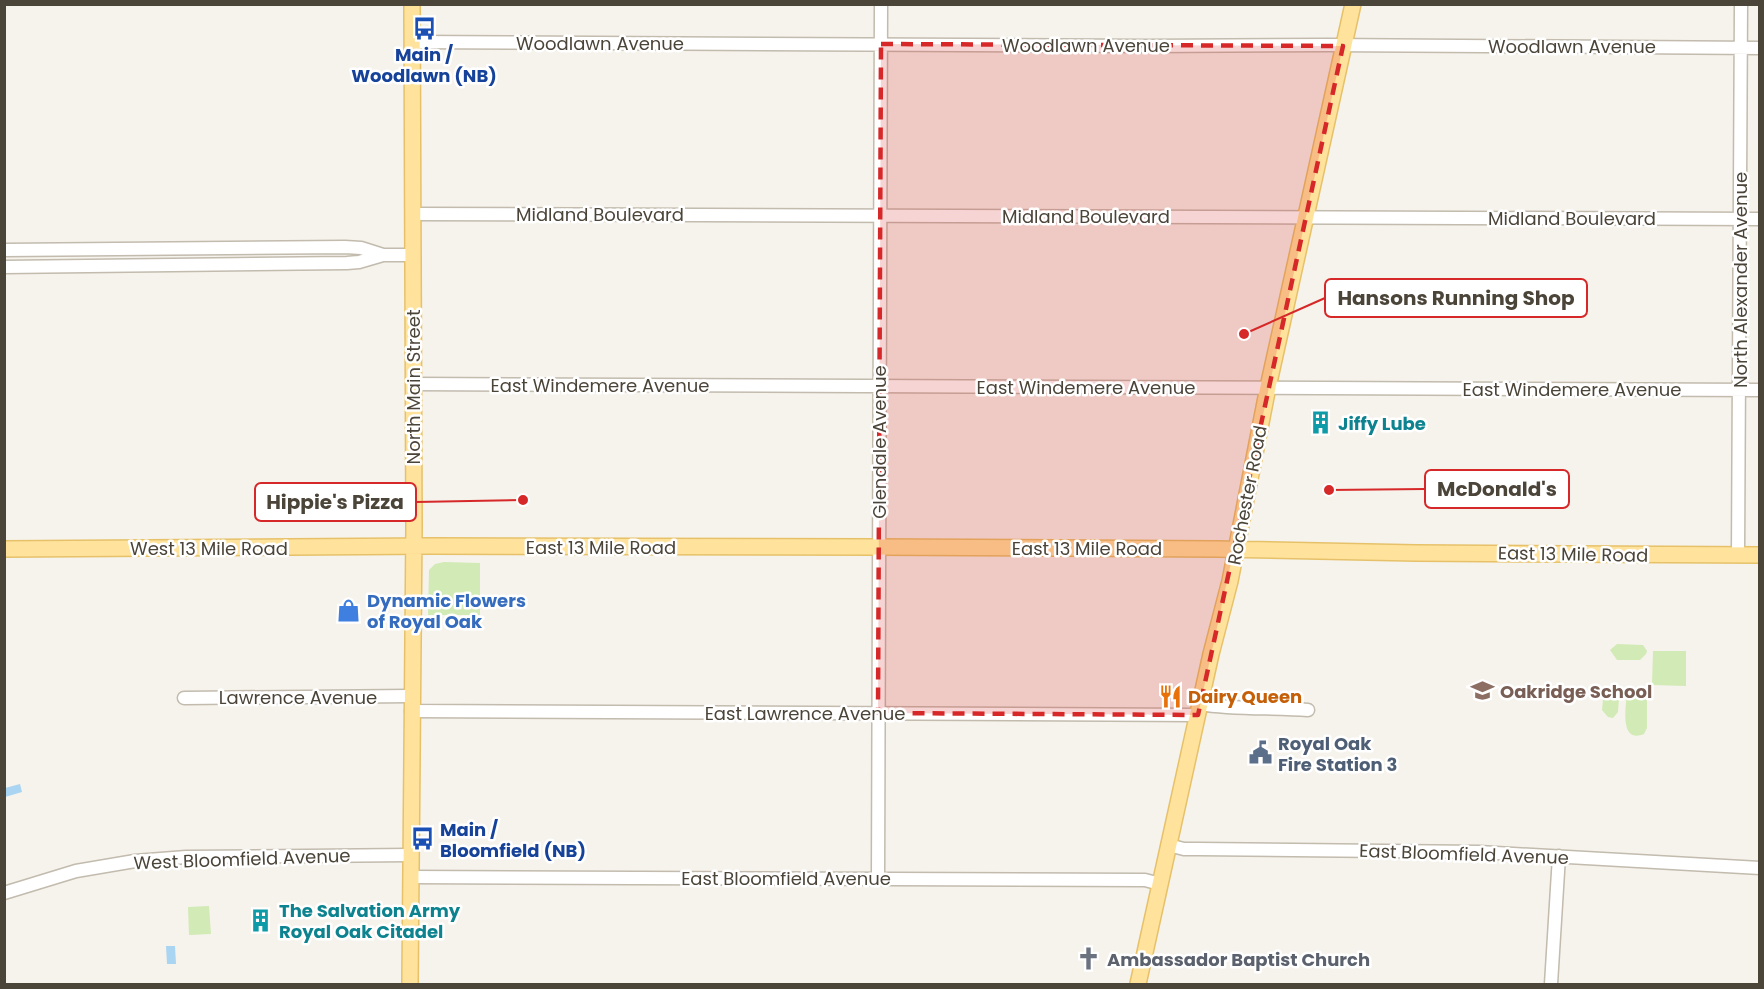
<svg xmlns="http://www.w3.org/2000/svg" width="1764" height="989" font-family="Poppins,sans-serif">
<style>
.green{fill:#d2eab5}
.water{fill:#a9d4f2}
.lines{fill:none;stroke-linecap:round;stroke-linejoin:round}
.minor-casing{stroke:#c2bbae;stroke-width:15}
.major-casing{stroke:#e6c16a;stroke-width:18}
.minor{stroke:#fff;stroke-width:12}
.major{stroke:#ffe39c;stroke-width:15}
.marked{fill:#d62828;fill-opacity:0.2;stroke:#d62828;stroke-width:4.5;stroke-dasharray:12 8;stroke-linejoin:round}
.labels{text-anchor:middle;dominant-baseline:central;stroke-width:5;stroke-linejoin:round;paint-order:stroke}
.street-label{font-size:18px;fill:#4b4439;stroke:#fff}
.transit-label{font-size:18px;font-weight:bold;fill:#164399;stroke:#fff}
.culture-label{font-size:18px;font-weight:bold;fill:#0d838f;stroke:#fff;text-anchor:start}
.shop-label{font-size:18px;font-weight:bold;fill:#366cbe;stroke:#fff;text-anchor:start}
.education-label{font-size:18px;font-weight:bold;fill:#785e54;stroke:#fff;text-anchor:start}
.food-label{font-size:18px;font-weight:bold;fill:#c56008;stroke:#fff;text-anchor:start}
.service-label{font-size:18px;font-weight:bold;fill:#4e5e75;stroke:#fff;text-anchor:start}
.worship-label{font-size:18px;font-weight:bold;fill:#5b616d;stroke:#fff;text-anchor:start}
.leader{fill:none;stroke:#d62828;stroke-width:2}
.callout-dot{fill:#d62828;stroke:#fff;stroke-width:2}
.callout{fill:#fff;stroke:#d62828;stroke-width:2}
.callout-label{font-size:20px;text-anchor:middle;font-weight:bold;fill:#4b4439}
</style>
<rect width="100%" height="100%" fill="#f6f3ec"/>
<!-- green -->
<path class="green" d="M444,562L480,563V615H428L429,570L435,564Z
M1617,644L1643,645L1647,651L1646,654L1640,660H1617L1610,650Z
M1653,651H1686V686L1652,685Z
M1608,692H1613L1619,698L1618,712L1613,718L1608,717L1602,710L1603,699Z
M1627,693L1647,694V728L1644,734C1619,744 1626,706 1627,693Z
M209,906L211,934L189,935L188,907Z"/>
<!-- water -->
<path class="water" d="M20,784L22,792L5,797V788Z
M166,946H175L176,964H167Z"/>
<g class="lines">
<defs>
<path id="minor" d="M412,42L1147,46L1328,45L1760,48
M413,214L1760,219
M4,250L345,247L361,248L383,255H413
M4,267L347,263L359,262L383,255
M413,384L1760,390
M1738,555L1741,4
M184,698L411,696
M1200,704C1236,710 1272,707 1308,710
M411,711L1198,715
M1168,845L1184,849H1198L1479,852L1760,868
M411,877L1145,880L1160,884
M878,879L881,4
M4,893L76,871L135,861L186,857L411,855
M1551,984L1559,856"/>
<path id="major" d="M4,549L432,546L878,547L1217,549L1416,553L1760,555
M410,984L414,527L412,4
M1138,984L1211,654L1230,581L1268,387L1353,4"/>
</defs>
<!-- minor casing -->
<use href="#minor" class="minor-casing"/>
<!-- major casing -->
<use href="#major" class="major-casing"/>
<!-- minor -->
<use href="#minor" class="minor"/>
<!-- major -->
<use href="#major" class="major"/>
</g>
<!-- marked area -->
<path class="marked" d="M881,44L1343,46L1198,715L878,713Z"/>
<!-- icons -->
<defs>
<symbol id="bus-bare" viewBox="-9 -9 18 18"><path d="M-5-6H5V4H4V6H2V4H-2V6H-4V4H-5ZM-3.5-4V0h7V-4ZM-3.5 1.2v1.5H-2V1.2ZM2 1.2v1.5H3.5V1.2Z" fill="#1a4fb4" stroke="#fff" stroke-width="2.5" paint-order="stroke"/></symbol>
<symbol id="building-bare" viewBox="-9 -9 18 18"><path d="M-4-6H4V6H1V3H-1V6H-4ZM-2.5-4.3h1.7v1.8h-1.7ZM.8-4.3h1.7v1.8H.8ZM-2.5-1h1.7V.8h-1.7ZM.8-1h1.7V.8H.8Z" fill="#0f9aa8" stroke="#fff" stroke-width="2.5" paint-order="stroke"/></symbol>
<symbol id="shop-bare" viewBox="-9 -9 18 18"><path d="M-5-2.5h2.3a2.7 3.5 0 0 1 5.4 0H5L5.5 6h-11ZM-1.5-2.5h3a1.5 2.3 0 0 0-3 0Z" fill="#3f7fe0" stroke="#fff" stroke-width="2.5" paint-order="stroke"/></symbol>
<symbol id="school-bare" viewBox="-9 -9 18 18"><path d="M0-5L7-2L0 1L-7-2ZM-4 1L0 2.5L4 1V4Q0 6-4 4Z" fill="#8d6e63" stroke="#fff" stroke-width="2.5" paint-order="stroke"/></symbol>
<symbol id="restaurant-bare" viewBox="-9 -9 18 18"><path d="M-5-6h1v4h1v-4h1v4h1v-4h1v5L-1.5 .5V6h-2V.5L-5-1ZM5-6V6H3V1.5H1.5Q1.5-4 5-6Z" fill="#e8710a" stroke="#fff" stroke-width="2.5" paint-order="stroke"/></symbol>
<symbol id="civic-bare" viewBox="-9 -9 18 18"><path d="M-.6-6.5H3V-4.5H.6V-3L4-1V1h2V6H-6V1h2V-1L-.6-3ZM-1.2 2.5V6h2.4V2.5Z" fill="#5c6f8a" stroke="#fff" stroke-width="2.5" paint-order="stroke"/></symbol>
<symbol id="church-bare" viewBox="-9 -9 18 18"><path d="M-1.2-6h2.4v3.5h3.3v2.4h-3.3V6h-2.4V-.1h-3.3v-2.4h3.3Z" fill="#6b7280" stroke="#fff" stroke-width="2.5" paint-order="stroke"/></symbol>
</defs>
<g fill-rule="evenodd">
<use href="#bus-bare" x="408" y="12" width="33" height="33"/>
<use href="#building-bare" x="1304" y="406" width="33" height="33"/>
<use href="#shop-bare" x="332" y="594" width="33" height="33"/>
<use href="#school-bare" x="1466" y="674" width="33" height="33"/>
<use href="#restaurant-bare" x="1154" y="680" width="33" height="33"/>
<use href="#civic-bare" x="1244" y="736" width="33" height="33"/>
<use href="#bus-bare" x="406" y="822" width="33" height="33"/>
<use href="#building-bare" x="244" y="904" width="33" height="33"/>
<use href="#church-bare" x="1072" y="942" width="33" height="33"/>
</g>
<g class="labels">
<!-- street labels -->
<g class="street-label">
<text x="600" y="43">Woodlawn Avenue</text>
<text x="1086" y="45">Woodlawn Avenue</text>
<text x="1572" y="46">Woodlawn Avenue</text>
<text x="600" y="214">Midland Boulevard</text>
<text x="1086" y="216">Midland Boulevard</text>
<text x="1572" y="218">Midland Boulevard</text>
<text transform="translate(1740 280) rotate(-90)">North Alexander Avenue</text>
<text x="600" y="385">East Windemere Avenue</text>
<text transform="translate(413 387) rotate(-90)">North Main Street</text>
<text x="1086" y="387">East Windemere Avenue</text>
<text x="1572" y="389">East Windemere Avenue</text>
<text transform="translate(879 442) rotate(-90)">Glendale Avenue</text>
<text transform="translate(1247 495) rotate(-79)">Rochester Road</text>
<text x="601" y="547">East 13 Mile Road</text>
<text x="209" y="548">West 13 Mile Road</text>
<text x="1087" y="548">East 13 Mile Road</text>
<text transform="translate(1573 554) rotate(1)">East 13 Mile Road</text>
<text x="298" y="697">Lawrence Avenue</text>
<text x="805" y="713">East Lawrence Avenue</text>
<text transform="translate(1464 854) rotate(2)">East Bloomfield Avenue</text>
<text transform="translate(242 859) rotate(-2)">West Bloomfield Avenue</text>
<text x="786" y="878">East Bloomfield Avenue</text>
</g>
<!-- transit labels -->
<g class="transit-label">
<text x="424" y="54">Main /<tspan x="424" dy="21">Woodlawn (NB)</tspan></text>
<text x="440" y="829" text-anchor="start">Main /<tspan x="440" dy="21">Bloomfield (NB)</tspan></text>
</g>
<!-- culture labels -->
<g class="culture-label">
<text x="1338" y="423">Jiffy Lube</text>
<text x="279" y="910">The Salvation Army<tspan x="279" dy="21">Royal Oak Citadel</tspan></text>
</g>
<!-- shop labels -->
<g class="shop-label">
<text x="367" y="600">Dynamic Flowers<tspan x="367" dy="21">of Royal Oak</tspan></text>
</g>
<!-- education labels -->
<g class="education-label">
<text x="1500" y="691">Oakridge School</text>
</g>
<!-- food labels -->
<g class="food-label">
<text x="1188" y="696">Dairy Queen</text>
</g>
<!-- service labels -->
<g class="service-label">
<text x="1278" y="743">Royal Oak<tspan x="1278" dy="21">Fire Station 3</tspan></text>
</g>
<!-- worship labels -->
<g class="worship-label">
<text x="1107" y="959">Ambassador Baptist Church</text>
</g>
</g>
<!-- callouts -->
<path class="leader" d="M1244 334L1325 298M1329 490L1425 489M523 500L416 502"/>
<g class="callout-dot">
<circle cx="1244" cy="334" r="6"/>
<circle cx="1329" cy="490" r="6"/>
<circle cx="523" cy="500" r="6"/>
</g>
<g class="callout">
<rect x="1325" y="279" width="262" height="38" rx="6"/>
<rect x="1425" y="470" width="144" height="38" rx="6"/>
<rect x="255" y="483" width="161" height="38" rx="6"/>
</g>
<g class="callout-label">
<text x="1456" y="305">Hansons Running Shop</text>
<text x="1497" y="496">McDonald's</text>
<text x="335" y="509">Hippie's Pizza</text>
</g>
<!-- border -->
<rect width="1764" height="989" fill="none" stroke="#4b4439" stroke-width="12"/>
</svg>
